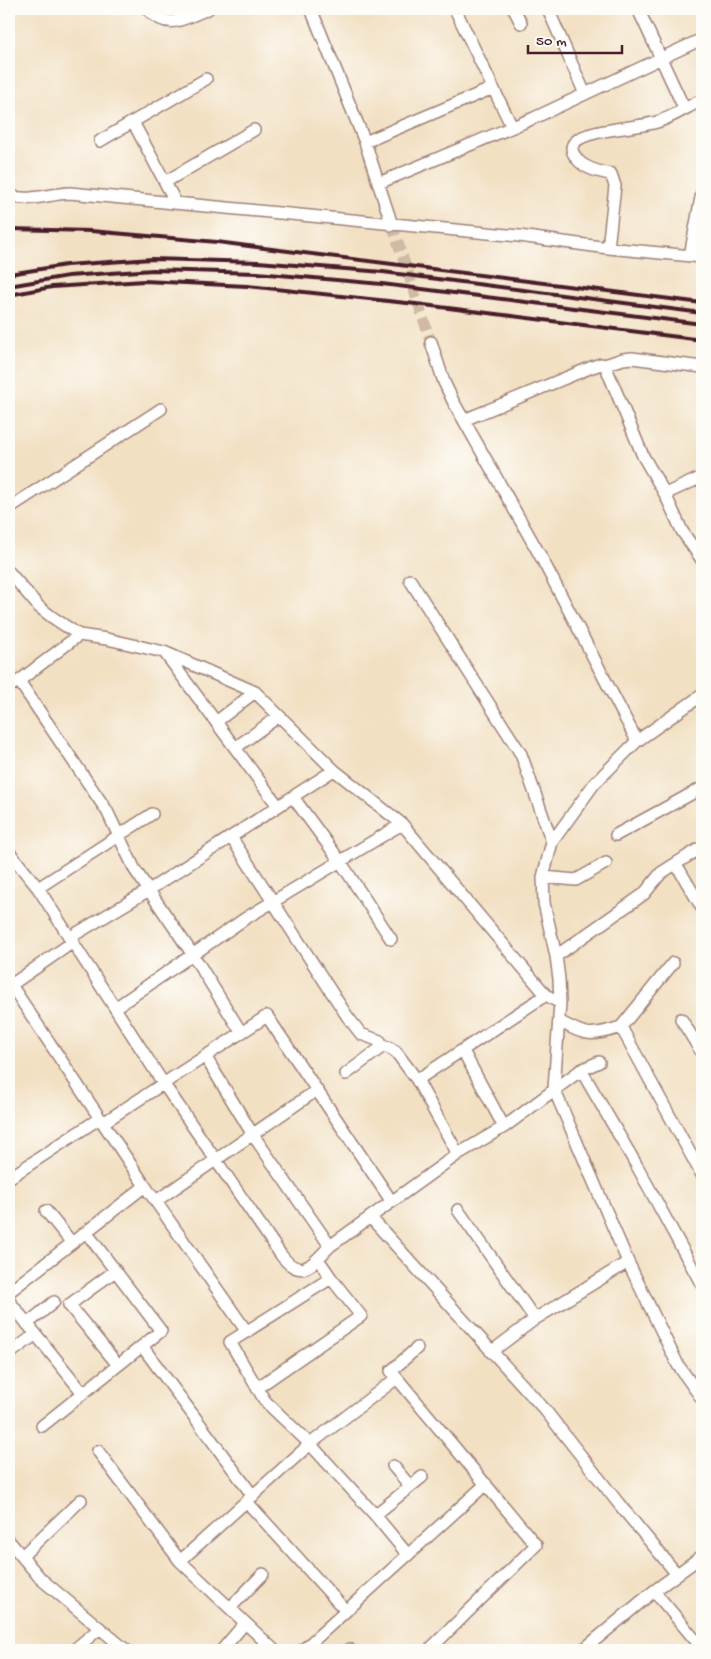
<svg xmlns="http://www.w3.org/2000/svg" width="711" height="1659" font-family="'Gochi Hand',sans-serif">
<style>
.lines{fill:none;stroke-linecap:round;stroke-linejoin:round}
.minor-tunnel{stroke:#d0b9a5;stroke-width:11;stroke-dasharray:11 5.5;stroke-linecap:butt}
.minor-casing{stroke:#9e8077;stroke-width:14}
.minor{stroke:#fff;stroke-width:11}
.rail{stroke:#4a1f2b;stroke-width:4}
</style>
<rect width="100%" height="100%" fill="#fdfcf7"/>
<filter id="ink" filterUnits="userSpaceOnUse"><feTurbulence type="fractalNoise" baseFrequency=".02" numOctaves="2"/><feDisplacementMap in="SourceGraphic" scale="10" xChannelSelector="R" yChannelSelector="G"/><feConvolveMatrix kernelMatrix="1 2 1 2 8 2 1 2 1" color-interpolation-filters="sRGB"/></filter>
<filter id="wash" filterUnits="userSpaceOnUse"><feTurbulence type="fractalNoise" baseFrequency=".0096" numOctaves="4" result="noise"/><feDisplacementMap in="SourceGraphic" scale="20" xChannelSelector="R" yChannelSelector="G"/><feGaussianBlur stdDeviation="1.12" result="paint"/><feColorMatrix in="noise" values="0 0 0 0 0 0 0 0 0 0 0 0 0 0 0 0 0 1.4 0 .05"/><feComposite in="paint" operator="in"/></filter>
<g filter="url(#wash)">
<rect width="100%" height="100%" fill="#f2e0c3"/>
</g>
<g filter="url(#ink)">
<g class="lines">
<!-- minor-tunnel -->
<path class="minor-tunnel" d="M392,225L431,342"/>
<defs>
<path id="minor" d="M147,9C170,32 183,18 208,9
M311,9L365,142L392,225
M455,9L512,127
M514,9L521,23
M548,9L585,94
M638,9L684,108
M133,122L176,203
M100,141L206,79
M365,142L493,88
M165,182L254,130
M379,183L534,118L702,39
M9,196C32,202 47,194 70,193L519,236L608,248L702,257
M608,248L615,186L611,174C599,172 585,169 577,159C573,154 569,148 575,142C587,129 638,128 657,122C673,117 687,107 702,100
M690,256L702,192
M431,342L444,382L453,401L541,557L637,741
M605,365L623,359L632,358L702,367
M464,420L592,367L601,364L605,365L643,456L665,494L682,531L702,560
M665,494L702,477
M9,508L161,409
M9,572L39,607L52,617L79,635
M410,580L521,754L552,842
M165,653L278,806
M19,681L79,635L107,639L164,652L255,692L334,770L402,824L546,995L560,1003
M9,686L19,681L107,811L135,870L193,955L241,1032
M702,695L637,741L594,784L552,842L543,877L544,903L556,956L559,979L560,1003L554,1089L628,1262L678,1365L702,1399
M216,722L255,692
M235,748L279,716
M293,797L340,861L391,939
M616,835L702,788
M231,837L347,1016L361,1034L380,1041L382,1047
M9,852L38,888L163,1083L281,1255C302,1282 312,1264 330,1246L458,1154L504,1127L581,1070L599,1062
M676,864L702,908
M543,877L576,880L606,863
M38,888L152,814
M69,938L149,890L334,770
M556,956L644,894L661,873L702,847
M673,963L621,1027L702,1175
M9,982L145,1186L9,1292
M11,985L73,942
M115,1008L246,918L402,824
M681,1019L702,1053
M559,1021C586,1036 591,1037 621,1027
M463,1051L504,1127
M205,1056L253,1135L330,1246
M581,1070L637,1166L702,1285
M346,1074L382,1047H388L396,1052L417,1080L458,1154
M417,1080L546,995
M103,1123L267,1016L392,1202
M9,1178L100,1118
M145,1186L247,1332
M156,1201L317,1090
M458,1210L535,1319
M46,1211L72,1243
M371,1218L545,1410L619,1504L676,1573
M115,1271L69,1305L118,1365
M9,1301L83,1393
M27,1324L54,1302
M142,1346L253,1496
M417,1348L391,1371L536,1545L429,1650
M491,1352L535,1319L628,1262
M9,1354L36,1334
M397,1378L310,1444L375,1515L408,1555
M257,1388L361,1316L331,1278
M42,1426L161,1331L86,1232
M98,1451L180,1561L274,1650
M393,1466L410,1486
M247,1502L346,1611
M375,1515L422,1477
M9,1541L41,1579L126,1650
M22,1556L81,1500
M180,1561L310,1444L265,1401L230,1342L331,1278L318,1259
M654,1591L702,1648
M230,1608L263,1574
M74,1650L100,1628
M222,1650L245,1623
M303,1650L486,1484
M348,1650L349,1649
M583,1650L654,1591L702,1556"/>
</defs>
<!-- minor casing -->
<use href="#minor" class="minor-casing"/>
<!-- minor -->
<use href="#minor" class="minor"/>
<!-- rail -->
<path class="rail" d="M9,229L91,231L217,242L702,303
M9,274L66,265L152,259L258,262L383,272L702,313
M9,286L68,276L153,270L257,273L382,284L702,324
M9,295L52,287L144,281L247,286L416,304L702,340"/>
</g>
</g>
<!-- margin -->
<rect width="711" height="1659" fill="none" stroke="#fdfcf7" stroke-width="30"/>
<!-- scale -->
<path d="M528 45v8h94v-8" fill="none" stroke="#4a1f2b" stroke-width="2.5"/>
<text x="536" y="45" font-size="15" fill="#4a1f2b" stroke="#fdfcf7" stroke-width="4" paint-order="stroke">50 m</text>
</svg>
